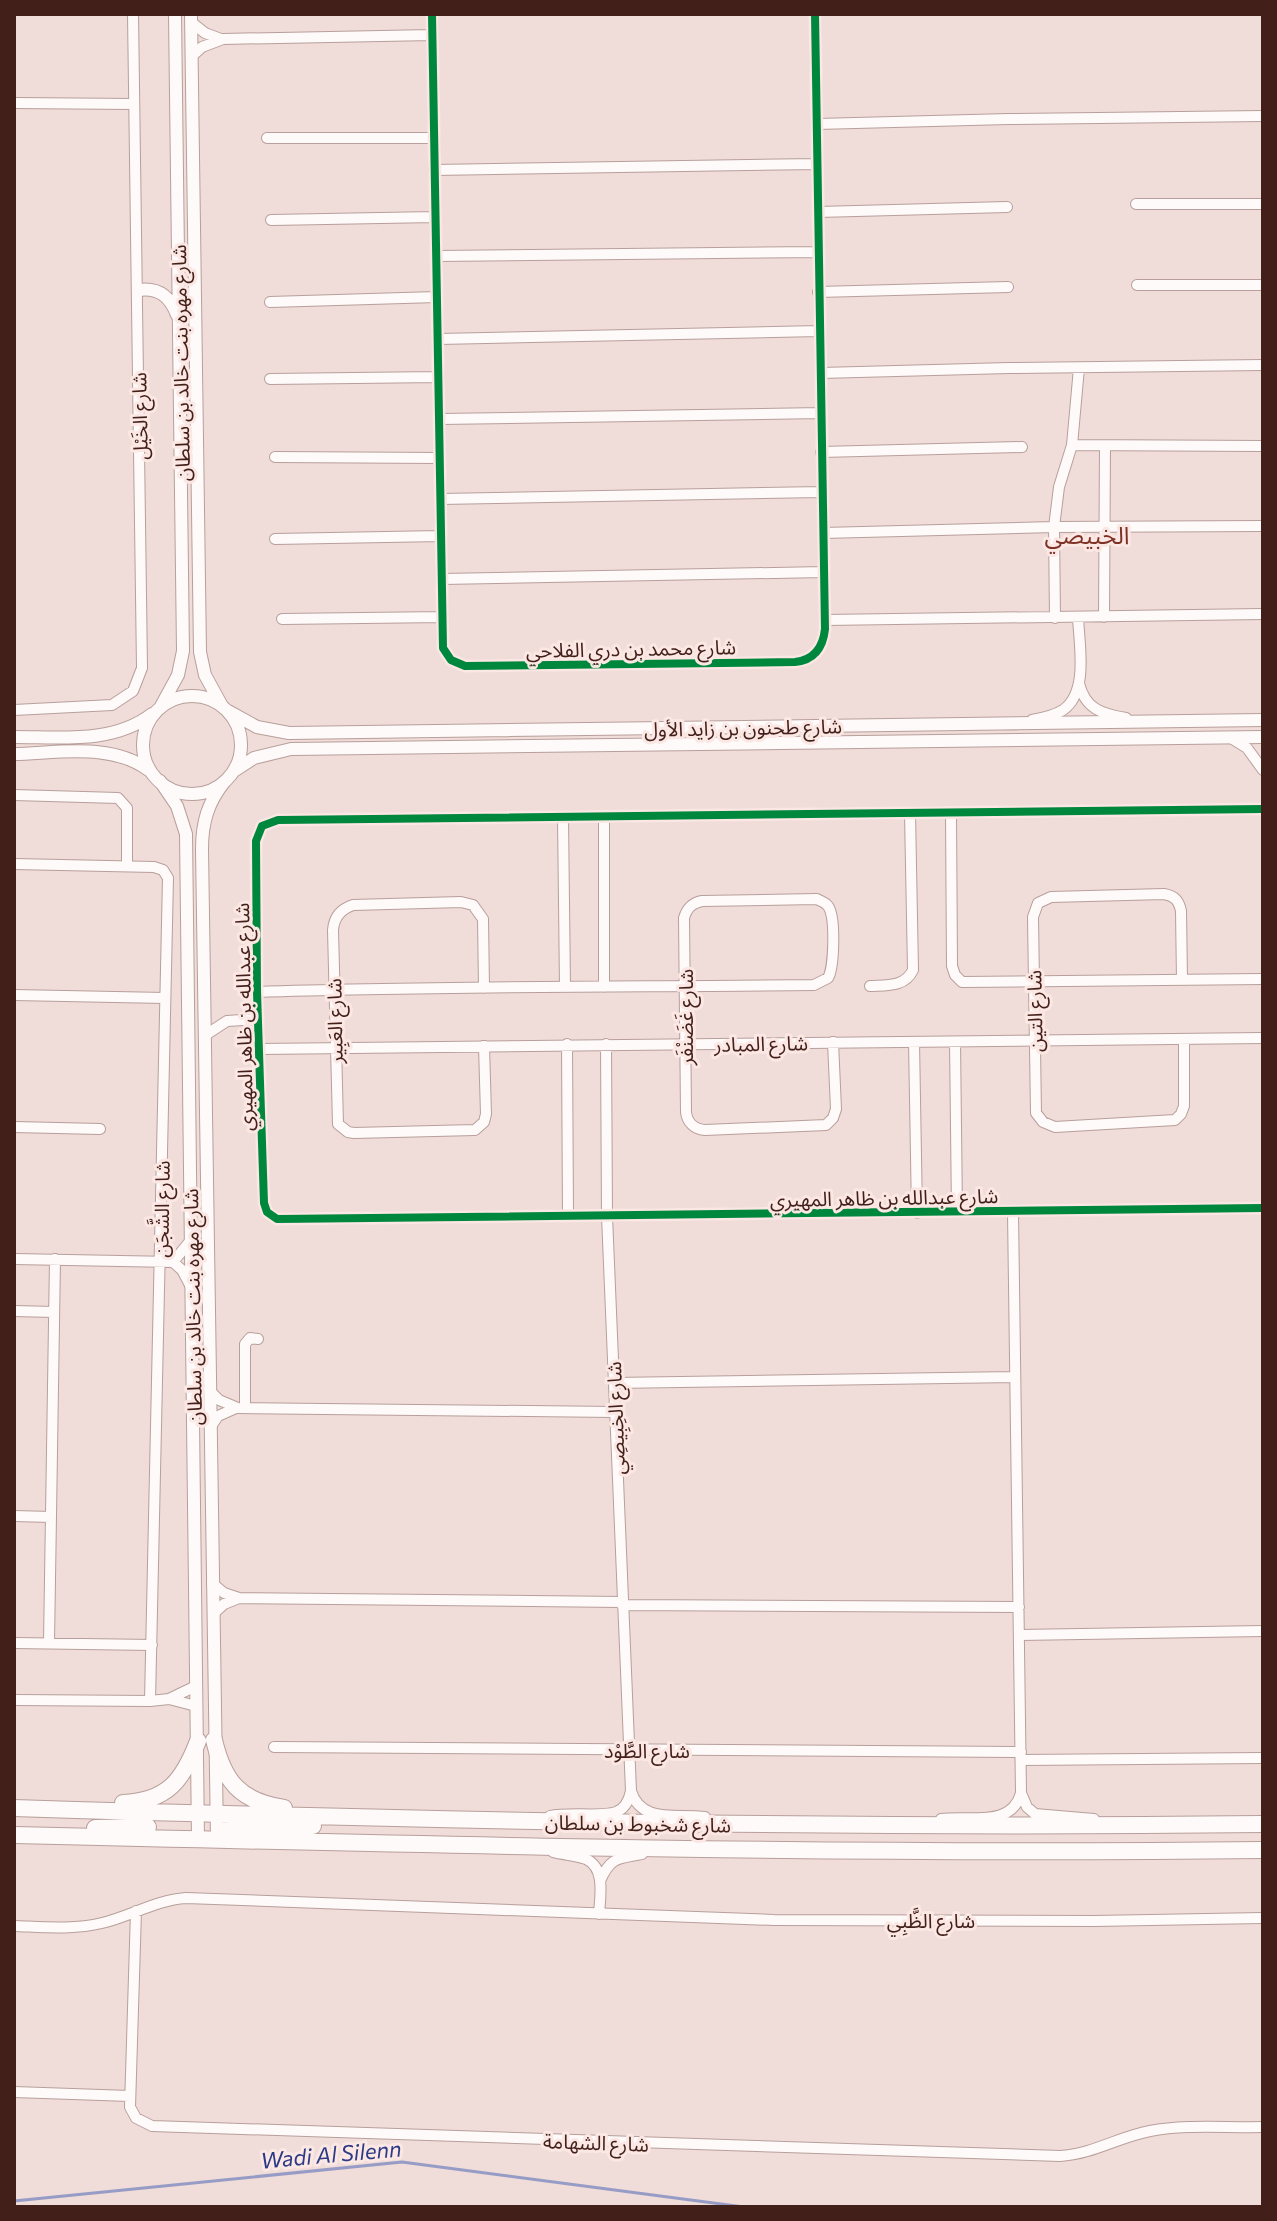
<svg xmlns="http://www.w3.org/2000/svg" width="1277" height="2221" font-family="Commissioner,'Noto Sans Arabic',sans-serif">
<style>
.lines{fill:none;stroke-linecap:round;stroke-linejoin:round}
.stream{stroke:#969cc6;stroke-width:3}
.minor-casing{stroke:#b89f9b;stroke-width:12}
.tertiary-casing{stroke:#b89f9b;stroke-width:14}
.primary-casing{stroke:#b89f9b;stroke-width:18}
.minor{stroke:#fdfaf9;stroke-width:10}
.tertiary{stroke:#fdfaf9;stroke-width:12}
.primary{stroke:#fdfaf9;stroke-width:16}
.cycleway-casing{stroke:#fbe7e3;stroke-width:13}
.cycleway{stroke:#00873e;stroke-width:8}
.labels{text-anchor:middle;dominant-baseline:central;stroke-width:6;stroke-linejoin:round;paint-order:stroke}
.street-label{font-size:20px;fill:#421f19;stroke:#fbe7e3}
.water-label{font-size:22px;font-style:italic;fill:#2c3b85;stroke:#fbe7e3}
.quarter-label{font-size:24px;fill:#7e3125;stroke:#fbe7e3}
</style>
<rect width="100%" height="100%" fill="#f0dcd8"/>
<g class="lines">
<!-- stream -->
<path class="stream" d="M14,2201L402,2162L744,2207"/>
<defs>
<path id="minor" d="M432,14L443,648L451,660L465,666L795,662C814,660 823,648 825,629L815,14
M191,22L205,33L221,39
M191,57L202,47L223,39L432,35
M14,103L134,104
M817,124L1009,119L1263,116
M267,138H434
M434,170L816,164
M1136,204H1263
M818,212L1007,207
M271,220L435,217
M436,256L818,252
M1137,285H1263
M818,292L1008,287
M270,302L437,297
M438,339L819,331
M821,373L1009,368L1263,365
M270,379L439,377
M440,419L821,413
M1072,445L1263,446
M821,452L1022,447
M275,457L439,458
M440,499L822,492
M823,533L1054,527L1263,526
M275,539L441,536
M442,579L824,572
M1104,617L1105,446
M1055,618L1054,527L1059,487L1072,445L1079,368
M282,619L443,617
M825,620L1263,614
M1079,683C1085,709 1102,714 1126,718
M14,710L112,705L133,691L142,668L133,14
M1032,720C1043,718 1054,716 1063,710C1089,692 1079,644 1078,617
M1231,738L1247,748L1263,770
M14,795L118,798L127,808V866
M1263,809L278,820L262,826L256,841L257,992L264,1203L267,1212L277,1219L1263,1208
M951,812L952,966L955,975L962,982L1263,979
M604,817V987
M563,818L565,987
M14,864L154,867L163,870L168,878L150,1701
M1182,980L1181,911C1179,901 1175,896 1164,894L1051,897L1038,903L1033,917L1036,1113L1043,1122L1055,1127L1175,1120L1181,1114L1184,1106V1039
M870,986C887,985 905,987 913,970L910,813
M257,992C442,986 628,987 814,985L828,978C834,968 836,917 828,906C825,902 822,902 817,899L702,901C692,903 687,908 684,918L686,1112C687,1122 694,1129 705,1130L826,1125L833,1118L836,1109L833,1042
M14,995L165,998
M204,1036L227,1021L258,1019
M914,1042L917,1213
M955,1042L957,1212
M567,1044L568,1216
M606,1044L607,1216L631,1791C641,1824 677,1813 705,1817
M484,1046L486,1114L484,1122L475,1130L354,1133L348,1132L338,1124L333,930C334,917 341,909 353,905L461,902L473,905L483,919L484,988
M259,1049L1263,1038
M14,1127L100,1129
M14,1259L173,1262L182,1270L191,1287
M173,1262L191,1240
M14,1311L54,1312
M614,1383L1015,1377
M209,1390L219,1400L238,1408L614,1412
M245,1408V1344L250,1338L258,1339
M210,1428L218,1416L236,1408
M14,1516L51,1517
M212,1583L224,1593L239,1598L622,1602
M622,1605L1019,1607
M213,1614L224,1604L239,1598
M1020,1635L1263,1631
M14,1643L152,1645
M49,1643L55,1259
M169,1699L196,1706
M14,1700L150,1701L169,1699L196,1686
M274,1747L1021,1752
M1021,1760L1263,1758
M1021,1793L1027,1807L1035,1814L1094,1819
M550,1816C568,1812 603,1817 616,1812C625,1809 629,1800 631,1791
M941,1819C969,1815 1012,1828 1021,1793L1013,1212
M553,1852C564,1855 576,1855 586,1859C606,1868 600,1897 599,1914
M600,1881C611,1856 618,1859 642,1854
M136,1911L130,2107L136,2118L152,2126L1060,2156C1093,2154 1118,2137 1150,2131C1186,2124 1226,2128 1263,2127
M14,1926C43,1927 73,1930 102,1923C131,1916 156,1900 186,1898L774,1920L1094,1921L1263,1918
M14,2092L130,2096"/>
<path id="tertiary" d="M191,14L200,652L205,675L222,706
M138,290C158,287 170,296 177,315
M143 745a49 49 0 1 1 98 0a49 49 0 1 1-98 0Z
M160,708L178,675L183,651L175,14
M228,711L257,727L289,733L1263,720
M14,737C61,737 113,744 152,714
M14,754C59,753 112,742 150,771
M234,771L254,758L291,749L1263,737
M160,781L177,806L186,834L198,1839
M217,1839L202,849C202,822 208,802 225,781"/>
<path id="primary" d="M214,1740C224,1782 240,1801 284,1808
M123,1803C168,1801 183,1780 198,1741
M14,1808C430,1821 847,1829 1263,1824
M95,1828L148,1827
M14,1835C430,1845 846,1855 1263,1850
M222,1840L223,1831L231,1827L313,1826"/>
</defs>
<!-- minor casing -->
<use href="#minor" class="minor-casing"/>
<!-- tertiary casing -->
<use href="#tertiary" class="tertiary-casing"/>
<!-- primary casing -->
<use href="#primary" class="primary-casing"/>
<!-- minor -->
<use href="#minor" class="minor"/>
<!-- tertiary -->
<use href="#tertiary" class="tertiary"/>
<!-- primary -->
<use href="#primary" class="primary"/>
<defs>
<path id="cycleway" d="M432,14L443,648L451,660L465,666L795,662C814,660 823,648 825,629L815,14
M1263,809L278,820L262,826L256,841L257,992L264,1203L267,1212L277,1219L1263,1208"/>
</defs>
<!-- cycleway casing -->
<use href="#cycleway" class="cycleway-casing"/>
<!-- cycleway -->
<use href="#cycleway" class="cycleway"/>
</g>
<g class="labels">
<!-- street labels -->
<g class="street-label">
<text transform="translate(180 363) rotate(-91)">شارع مهره بنت خالد بن سلطان</text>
<text transform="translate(139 416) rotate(-91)">شارع الخَيْل</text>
<text transform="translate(631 648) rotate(-1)">شارع محمد بن دري الفلاحي</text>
<text transform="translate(743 727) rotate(-1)">شارع طحنون بن زايد الأول</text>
<text transform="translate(1034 1011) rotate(-91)">شارع التين</text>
<text transform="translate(243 1017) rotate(-91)">شارع عبدالله بن ظاهر المهيري</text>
<text transform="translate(685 1017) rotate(-90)">شارع غَضَنْفَر</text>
<text transform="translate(334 1021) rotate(-91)">شارع العَبِير</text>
<text transform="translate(761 1043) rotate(-1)">شارع المبادر</text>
<text transform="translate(884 1197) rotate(-1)">شارع عبدالله بن ظاهر المهيري</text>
<text transform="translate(161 1209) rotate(-89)">شارع الشَّجَن</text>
<text transform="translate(192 1307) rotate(-91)">شارع مهره بنت خالد بن سلطان</text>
<text transform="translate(615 1418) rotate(-92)">شارع الخِبِيصِي</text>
<text x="647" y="1750">شارع الطَّوْد</text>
<text transform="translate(638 1823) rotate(1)">شارع شخبوط بن سلطان</text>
<text x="931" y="1920">شارع الظَّبِي</text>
<text transform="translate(596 2142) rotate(2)">شارع الشهامة</text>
</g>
<!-- water labels -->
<g class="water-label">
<text transform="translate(331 2154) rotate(-5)">Wadi Al Silenn</text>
</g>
<!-- quarter labels -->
<g class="quarter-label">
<text x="1087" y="534">الخبيصي</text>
</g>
</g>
<!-- border -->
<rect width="1277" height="2221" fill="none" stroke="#421f19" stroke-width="32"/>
</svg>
